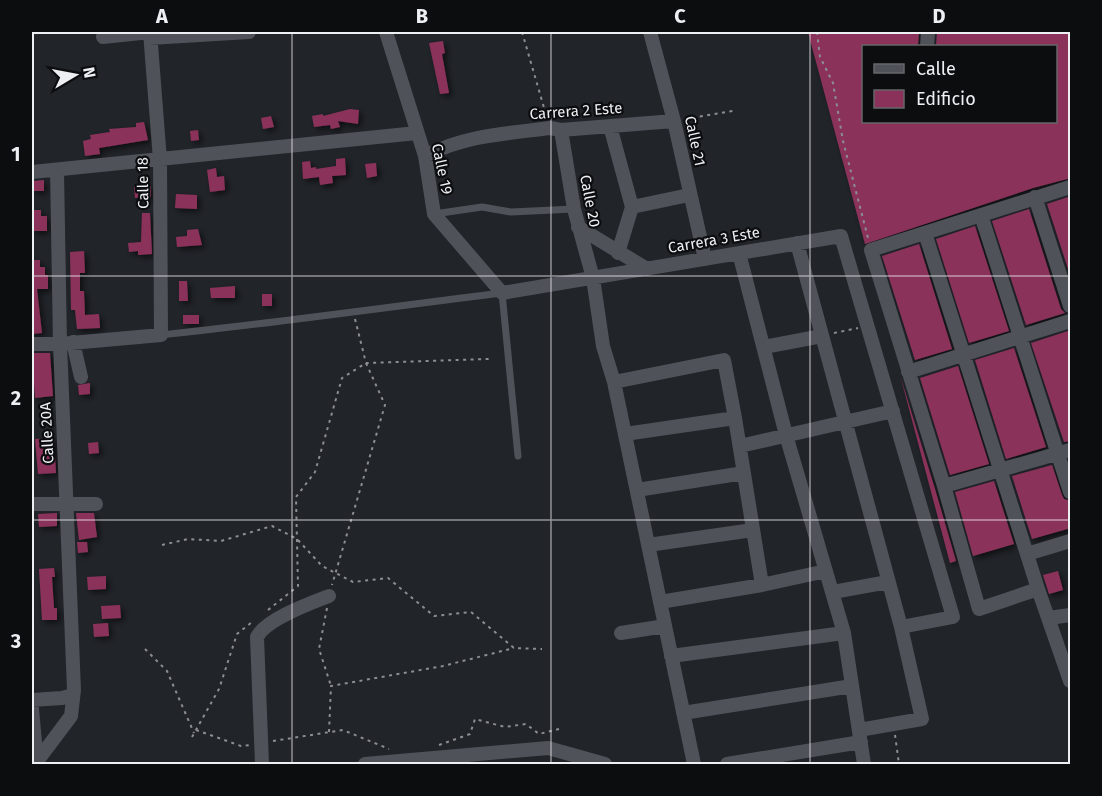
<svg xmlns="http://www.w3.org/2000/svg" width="1102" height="796" font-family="'Fira Sans',sans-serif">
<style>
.building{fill:#8b325a;filter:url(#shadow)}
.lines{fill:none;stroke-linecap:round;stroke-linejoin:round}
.path{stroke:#8c8e93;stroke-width:2;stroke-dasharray:3 4.5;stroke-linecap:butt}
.lane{stroke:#4f5258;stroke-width:7}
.street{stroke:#4f5258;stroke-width:14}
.grid{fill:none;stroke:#edeff3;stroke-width:1.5;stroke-opacity:0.55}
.labels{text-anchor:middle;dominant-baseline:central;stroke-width:4.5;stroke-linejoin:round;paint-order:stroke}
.street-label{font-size:15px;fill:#edeff3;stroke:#0c0d0f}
.neatline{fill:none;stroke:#edeff3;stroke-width:2}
.grid-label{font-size:20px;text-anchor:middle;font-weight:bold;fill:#edeff3}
</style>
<defs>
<filter id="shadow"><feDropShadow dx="3" dy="3" stdDeviation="3" flood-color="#0009"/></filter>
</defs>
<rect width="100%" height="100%" fill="#212429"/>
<!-- building -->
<path class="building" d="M808,32H919L918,46H864V122H1056V46H936L937,32H1071V178L1033,188L865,244Z
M443,41L445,53L442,54L449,93L440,94L429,43Z
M350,109L359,110L358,124L338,121L340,127L331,129L330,125L314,127L312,116L323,114V116Z
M271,116L274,127L263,129L261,118Z
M144,122L148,140L99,148L100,154L85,156L83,141L91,139L90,135L110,132L109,129L136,127V123Z
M198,130L199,140L191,141L190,131Z
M345,158L346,175L332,176L333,183L320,185L319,177L303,179L302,162L310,161L311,168L316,167V169L336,166V159Z
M376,163L377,176L367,178L365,164Z
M216,168L217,177L224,176L225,190L210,192L207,170Z
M44,180V191H32V181Z
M149,186L151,187V197L135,198L134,187Z
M176,194L197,195V209L175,208Z
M1071,196V278L1047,204Z
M1029,209L1061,309L1065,313L1026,325L992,221Z
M32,210H41V216H47V231H32Z
M142,213H150L152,254L138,255V251L129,252L128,243L141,242Z
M975,226L1009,331L969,343L936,239Z
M198,229L202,245L177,247L176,237L187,236V230Z
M919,244L952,349L915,360L882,256Z
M84,251L85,273H80V291H84L85,315L99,314L100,328L77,329L75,310H71L70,252Z
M32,260H40V267H45V275H48V289H37L42,333L32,334Z
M179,281H187L188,301H179Z
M235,286V298H211L210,288Z
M262,294H272V306H262Z
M183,315H199V324H183Z
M1071,330V441L1064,442L1031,343Z
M1014,348L1046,447L1006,459L975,360Z
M32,353H50L53,396L35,398Z
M958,366L989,464L950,475L920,378Z
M900,375L935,489L956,561L950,563Z
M90,383V394L79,395L78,385Z
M54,438L56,473L38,474L35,439Z
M98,442L99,453L89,454L88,443Z
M1052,465L1062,495L1064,499L1071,501V528L1032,539L1012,476Z
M994,481L1014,544L973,556L955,492Z
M57,513V526L39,527L38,514Z
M76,513H94L97,537L79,540Z
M77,542H87L88,552L78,553Z
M54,568L55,577H52L54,608H57V620H42L39,569Z
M1058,571L1063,590L1049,594L1043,575Z
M106,576V589L88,590L87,577Z
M120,605L121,618L102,619L101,606Z
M108,623L109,636L94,637L93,624Z"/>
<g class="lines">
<!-- path -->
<path class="path" d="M522,32L547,118
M817,32L820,57L833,83L843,141L868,238
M685,119L733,111
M355,319L366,363L489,359
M834,333L858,328
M162,545L188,539L221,541L272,526L297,539L322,566L353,582L388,578L434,616L471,612L514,648L542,649
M327,608L319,649L331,686
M268,610L298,586L296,497L315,472L342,378L366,363L385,405L332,585
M145,649L167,671L194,733
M196,730L241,746L250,745
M329,732L331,686L443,666L514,648
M895,735L899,764
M192,737L219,689L237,634L252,622
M273,741L343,730L389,749
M439,745L470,734L475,719L505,727L526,724L539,734L559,729"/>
<!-- lane -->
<path class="lane" d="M434,214L482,207L511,212L574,209
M161,335C275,323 388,307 502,293L518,456"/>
<!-- street -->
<path class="street" d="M386,32L425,156L434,214L502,293L841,236L953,617L901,627
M650,32L674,121L705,259
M103,37L150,32
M150,38L249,32
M927,46L928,32
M610,126L632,207L618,253
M561,130L574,209L593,278L603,346L614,382L694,764
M425,156C466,135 505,134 550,128L561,130L674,121
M32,172L417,133
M1035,197L1070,306
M632,207L689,195
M981,215L1070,492
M578,227L647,269
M925,233L1038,589L1070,681
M797,243L901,627L922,719L859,730
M739,253L786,435L844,633L864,764
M73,342L81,377
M32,344H60L161,335L160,160L150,32
M764,347L822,336
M908,372L1070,321
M614,382L724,360L735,418L762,585
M625,434L735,418
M740,446L893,411
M944,486L1070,450
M637,490L744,473
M32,504H96
M648,545L753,530
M1027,554L1070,541
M1038,589L979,609L944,486L871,250L1070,187
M833,592L888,582
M660,602L762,585L826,571
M1049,618L1070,615
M621,633L665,626
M671,656L844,633
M32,700L62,698L73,695
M32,709L37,764
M683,713L852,686
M35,764L71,716L74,690L60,344L57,170
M262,764L257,637C266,619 311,603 329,596
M365,764L548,748L605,764
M727,764L861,742"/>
</g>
<!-- grid -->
<path class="grid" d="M292,32V764M551,32V764M810,32V764M32,276H1070M32,520H1070"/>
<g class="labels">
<!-- street labels -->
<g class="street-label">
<text transform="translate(576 111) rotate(-4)">Carrera 2 Este</text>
<text transform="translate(695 141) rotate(78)">Calle 21</text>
<text transform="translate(442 169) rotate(78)">Calle 19</text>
<text transform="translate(143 183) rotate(-91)">Calle 18</text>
<text transform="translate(590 201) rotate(79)">Calle 20</text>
<text transform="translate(714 240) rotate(-10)">Carrera 3 Este</text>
<text transform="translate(47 433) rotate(-93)">Calle 20A</text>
</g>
</g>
<!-- border -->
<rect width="1102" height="796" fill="none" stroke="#0c0d0f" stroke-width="66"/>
<!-- legend -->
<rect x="862" y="45" width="195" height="78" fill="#0c0d0f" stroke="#66676a" stroke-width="1.5"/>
<rect x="874" y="64" width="30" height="9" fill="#4f5258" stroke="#66676a" stroke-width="1.5"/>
<text x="916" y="75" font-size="18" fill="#edeff3">Calle</text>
<rect x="874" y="90" width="30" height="18" fill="#8b325a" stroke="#66676a" stroke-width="1.5"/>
<text x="916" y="105" font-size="18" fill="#edeff3">Edificio</text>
<!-- north arrow -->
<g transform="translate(75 75) rotate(80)" stroke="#0c0d0f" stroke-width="4.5" paint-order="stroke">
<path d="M0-4.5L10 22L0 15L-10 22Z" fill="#edeff3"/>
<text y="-9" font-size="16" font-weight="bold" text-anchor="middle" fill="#edeff3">N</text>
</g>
<rect x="33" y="33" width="1036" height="730" class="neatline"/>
<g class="grid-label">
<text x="162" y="23">A</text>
<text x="422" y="23">B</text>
<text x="680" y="23">C</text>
<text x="939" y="23">D</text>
<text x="16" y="161">1</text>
<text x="16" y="405">2</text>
<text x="16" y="648">3</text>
</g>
</svg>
